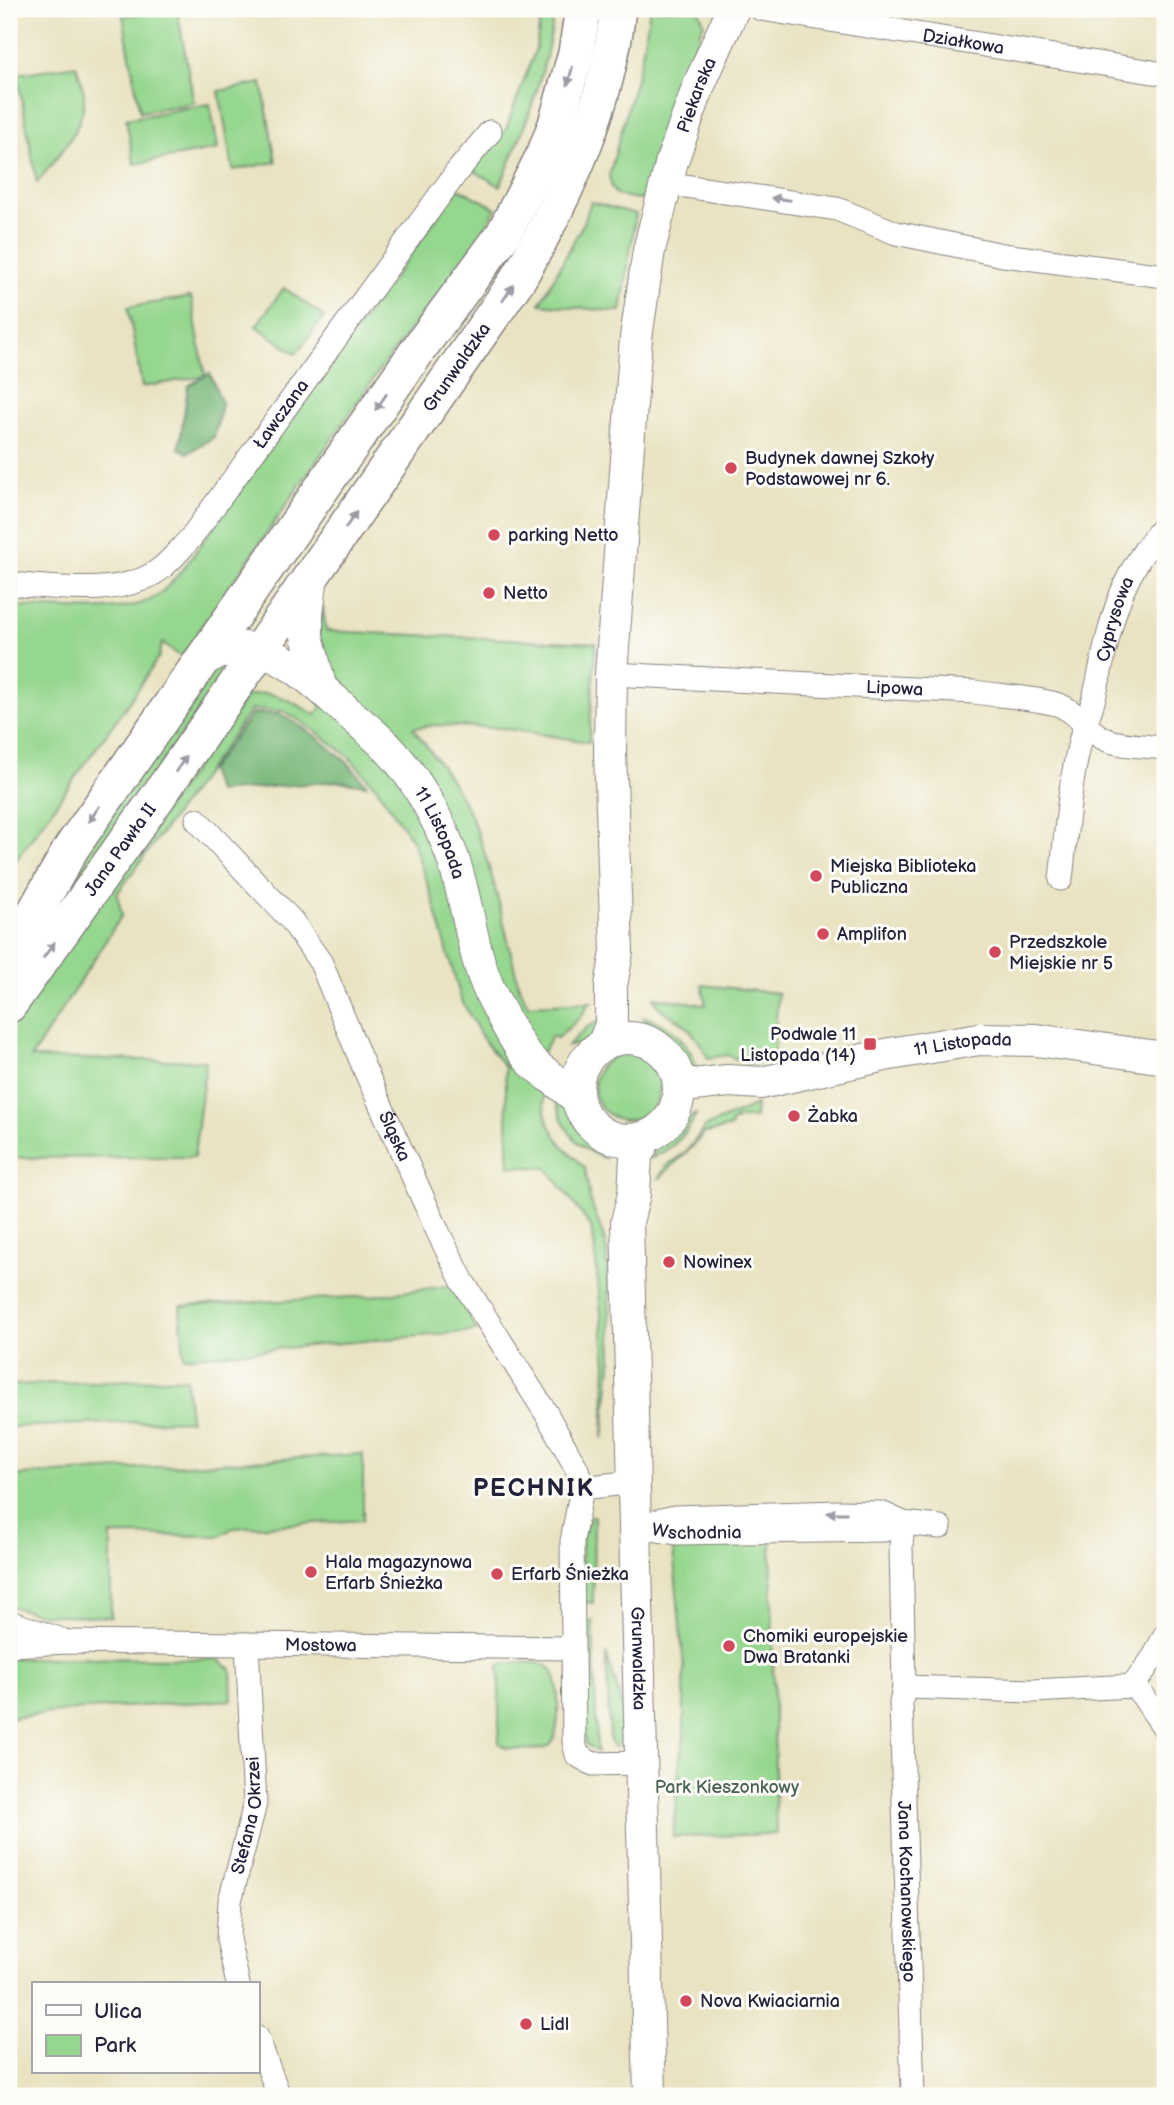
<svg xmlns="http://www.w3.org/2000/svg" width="1174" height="2105" font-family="'Balsamiq Sans',sans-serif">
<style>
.green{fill:#95d78e;stroke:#5c7c64;stroke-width:2}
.forest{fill:#78b879;stroke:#4d6d5a;stroke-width:2}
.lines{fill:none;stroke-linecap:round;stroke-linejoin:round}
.street-casing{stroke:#86827e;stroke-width:25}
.secondary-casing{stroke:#86827e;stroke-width:34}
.primary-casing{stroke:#86827e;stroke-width:38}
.street{stroke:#fff;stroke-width:23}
.secondary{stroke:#fff;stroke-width:32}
.primary{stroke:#fff;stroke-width:35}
.oneway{fill:#9c9ca7}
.poi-dot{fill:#d1495b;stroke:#fdfcf7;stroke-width:2.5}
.labels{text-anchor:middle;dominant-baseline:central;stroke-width:6;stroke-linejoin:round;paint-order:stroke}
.street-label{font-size:18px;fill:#22223b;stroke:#fdfcf7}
.poi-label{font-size:18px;fill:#22223b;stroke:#fdfcf7;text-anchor:start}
.park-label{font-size:18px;fill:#4a6158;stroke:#fdfcf7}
.district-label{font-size:24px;font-weight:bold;letter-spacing:2px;fill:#22223b;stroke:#fdfcf7}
</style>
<rect width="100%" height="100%" fill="#fdfcf7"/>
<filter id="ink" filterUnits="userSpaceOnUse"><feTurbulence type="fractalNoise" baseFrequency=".0143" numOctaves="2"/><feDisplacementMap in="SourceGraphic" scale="14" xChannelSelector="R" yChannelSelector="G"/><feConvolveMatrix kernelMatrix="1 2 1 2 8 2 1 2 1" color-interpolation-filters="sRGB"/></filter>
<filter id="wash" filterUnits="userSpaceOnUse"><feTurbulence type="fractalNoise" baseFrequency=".00686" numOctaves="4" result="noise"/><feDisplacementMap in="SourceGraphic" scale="28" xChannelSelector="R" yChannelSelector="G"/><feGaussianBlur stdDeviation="1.57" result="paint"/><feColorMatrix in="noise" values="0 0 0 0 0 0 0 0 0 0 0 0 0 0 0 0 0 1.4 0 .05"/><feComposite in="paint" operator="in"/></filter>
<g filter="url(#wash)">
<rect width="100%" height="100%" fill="#e9e3c2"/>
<!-- green -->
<path class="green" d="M163,9H177L194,103L140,112L123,16Z
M542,9H555C545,77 527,123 500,186L471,169L506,129L536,48Z
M650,9H698L704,22L666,118L642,200L617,195L612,189L609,176L641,60Z
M76,65C79,75 84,87 84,97C85,129 55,159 37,183L17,74Z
M262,83L276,162L233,170L219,91Z
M210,104L218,149L134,164L126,119Z
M458,188L496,208L478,242L381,368L181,657L162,643L159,656L132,698L9,870V606C46,607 128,618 158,595C173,583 185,566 197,550Z
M591,202L636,214L621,311H609L540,304L584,222Z
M284,288L324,317L296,354L256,326Z
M191,297L205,376L142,387L128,307Z
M323,606L326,631L596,643L589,742L501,728L435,725L413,728C435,757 457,785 472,819C494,871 505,931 519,986L528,1005L593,1002L587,1005C584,1018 567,1028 557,1038L552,1036L542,1054L541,1085L545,1112L549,1124L561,1144L585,1168L590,1199L606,1244L612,1355L603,1439L606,1364L594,1242L591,1227L547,1168L509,1166L505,1067L484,1041L461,999L432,897L413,842L377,788L349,757L317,732L284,711L252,709L117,894L122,915L31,1058L206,1061L194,1157L9,1158V1025L247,696C274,687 293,703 316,715L340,678L330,669L317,649Z
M235,660L9,976L54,896L211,666Z
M702,985L778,993L773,1063L747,1064L728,1055L708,1058C702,1046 696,1035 686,1026C675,1015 658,1013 654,997L706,1005Z
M643,1017C672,1023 692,1045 698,1073C685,1067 681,1054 671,1045C661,1035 650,1031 643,1017Z
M605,1018C595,1035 588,1045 567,1046L586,1028Z
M594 1087a33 33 0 1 1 66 0a33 33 0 1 1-66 0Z
M555,1095C571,1106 569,1113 580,1126C589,1138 598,1145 605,1158C576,1150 559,1123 555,1095Z
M756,1105L755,1118H736V1121L731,1122V1127L703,1134C690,1152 673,1163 659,1179L666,1166L686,1152L705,1127Z
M696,1114C687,1135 673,1148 652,1158L658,1141L684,1119Z
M453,1285L477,1331L184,1357L180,1306L372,1296Z
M186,1378L190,1420L9,1427V1385Z
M363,1454V1520L233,1528L220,1536L111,1535V1617L39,1614L9,1606V1476Z
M590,1516H594L593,1603L582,1601L581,1541Z
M672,1539H771L776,1834L673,1837L680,1758L684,1739V1667Z
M582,1621H593L597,1752L586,1744L584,1735Z
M606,1653C612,1676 637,1732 614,1748L610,1741Z
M9,1658L218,1659L231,1669L232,1700L76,1710L9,1718Z
M504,1663C518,1663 541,1659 551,1669C561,1679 561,1739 549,1746C537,1752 519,1749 506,1748L499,1743V1666Z"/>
<!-- forest -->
<path class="forest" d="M210,373L222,404L214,437L188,453L179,448L188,386Z
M253,713L281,714L317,737L348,763L367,785L336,781L217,792L209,771Z"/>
</g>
<g filter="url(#ink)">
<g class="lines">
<defs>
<g id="street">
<path id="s1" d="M761,9L1165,74"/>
<path d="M665,183L837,209L896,233L1003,255L1165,276"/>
<path id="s2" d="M9,584C54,587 121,598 159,570C171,561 180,549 190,539L456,173L490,132"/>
<path id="s3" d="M611,674L974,692C1001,696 1030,697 1056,704C1077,710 1086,731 1105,739C1119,746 1149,746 1165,748"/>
<path id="s4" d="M197,820L292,921L321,963L365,1070L438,1232L463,1282L546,1413L577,1469L582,1488L572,1541L574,1741L577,1755L593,1764L641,1763"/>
<path id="s5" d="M1061,879C1066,835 1069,789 1079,746C1083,727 1092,709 1096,690C1111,624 1117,578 1165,525"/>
<path d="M582,1488L634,1482"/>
<path id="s6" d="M903,1523L901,1547L904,1687L901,1703L913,2096"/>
<path d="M636,1526L675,1517L840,1512L881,1513L903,1523L940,1527"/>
<path id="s7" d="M645,1528L676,1533L884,1530L903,1523"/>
<path d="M9,1622L62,1640"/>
<path id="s8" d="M9,1645L68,1642L572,1648"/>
<path d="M1133,1686L1155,1655L1165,1635"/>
<path d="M904,1687L1032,1691L1133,1686L1142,1695L1165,1729"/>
<path id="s9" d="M238,1984L228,1939L230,1901L255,1804L247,1644"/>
<path d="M257,2037L279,2096"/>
</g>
<g id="secondary">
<path d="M312,576L307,613V636L320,685"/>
<path id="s10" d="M204,658C217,654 231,647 245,648C285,653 314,682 343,708C358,721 373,733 387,747C415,776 438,817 452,856C468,900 471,952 491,994C500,1011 519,1050 532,1062C546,1075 563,1085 577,1099"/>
<circle cx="628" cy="1089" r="51"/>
<path id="s11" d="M604,1043L611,1024V986L617,952L610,751L611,674L636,338L649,250L672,161L699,85L733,9"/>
<path id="s12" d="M679,1080L694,1085L728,1081L761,1083L890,1054L979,1039L1036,1040L1165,1058"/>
<path id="s13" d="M646,1137L636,1156L634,1194L627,1222L650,2096"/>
</g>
<g id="primary">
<path d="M9,957L72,847L420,347L503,235L544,155L556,124L576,53L583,9"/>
<path id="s14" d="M9,1005L157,798L520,276C567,193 608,105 618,9"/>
</g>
</defs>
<!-- street casing -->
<use href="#street" class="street-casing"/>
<!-- secondary casing -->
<use href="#secondary" class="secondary-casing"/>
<!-- primary casing -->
<use href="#primary" class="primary-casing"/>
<!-- street -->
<use href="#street" class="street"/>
<!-- secondary -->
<use href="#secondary" class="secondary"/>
<!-- primary -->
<use href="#primary" class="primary"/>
</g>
<!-- one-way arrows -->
<defs><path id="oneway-solid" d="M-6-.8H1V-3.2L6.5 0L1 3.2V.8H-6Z" transform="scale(1.75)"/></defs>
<g class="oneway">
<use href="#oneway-solid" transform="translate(570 76) rotate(105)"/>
<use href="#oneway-solid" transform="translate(781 199) rotate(-172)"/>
<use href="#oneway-solid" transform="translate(508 293) rotate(-56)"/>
<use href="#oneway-solid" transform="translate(381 402) rotate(125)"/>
<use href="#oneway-solid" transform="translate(351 520) rotate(-55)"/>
<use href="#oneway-solid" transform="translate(181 764) rotate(-55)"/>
<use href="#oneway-solid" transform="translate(94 814) rotate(125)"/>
<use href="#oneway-solid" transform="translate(49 950) rotate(-54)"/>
<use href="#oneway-solid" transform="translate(837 1513) rotate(180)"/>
</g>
</g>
<!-- markers -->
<g class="poi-dot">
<circle cx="731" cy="468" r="7"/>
<circle cx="494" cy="535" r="7"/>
<circle cx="489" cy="593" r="7"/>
<circle cx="816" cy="876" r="7"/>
<circle cx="823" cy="934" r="7"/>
<circle cx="995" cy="952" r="7"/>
<rect x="863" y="1037" width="14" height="14" rx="3.5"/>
<circle cx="794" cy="1116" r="7"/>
<circle cx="669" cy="1262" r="7"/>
<circle cx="311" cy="1572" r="7"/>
<circle cx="497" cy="1574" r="7"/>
<circle cx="729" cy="1646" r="7"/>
<circle cx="686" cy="2001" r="7"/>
<circle cx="526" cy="2024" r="7"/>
</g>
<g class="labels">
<!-- street labels -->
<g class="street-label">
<text stroke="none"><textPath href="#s1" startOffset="205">Działkowa</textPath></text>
<text stroke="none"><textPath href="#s11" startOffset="959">Piekarska</textPath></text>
<text stroke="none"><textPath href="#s14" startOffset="779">Grunwaldzka</textPath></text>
<text stroke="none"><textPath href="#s2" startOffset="352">Ławczana</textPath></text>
<text stroke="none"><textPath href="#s5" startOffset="266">Cyprysowa</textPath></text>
<text stroke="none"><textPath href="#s3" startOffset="284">Lipowa</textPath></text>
<text stroke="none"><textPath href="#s10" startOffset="320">11 Listopada</textPath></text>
<text stroke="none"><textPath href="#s14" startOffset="191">Jana Pawła II</textPath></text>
<text stroke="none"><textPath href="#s12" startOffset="289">11 Listopada</textPath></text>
<text stroke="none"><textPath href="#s4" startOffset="378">Śląska</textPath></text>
<text stroke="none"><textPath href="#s7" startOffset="52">Wschodnia</textPath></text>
<text stroke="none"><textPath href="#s8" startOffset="312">Mostowa</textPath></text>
<text stroke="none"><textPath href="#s13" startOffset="525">Grunwaldzka</textPath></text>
<text stroke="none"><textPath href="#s9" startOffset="172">Stefana Okrzei</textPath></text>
<text stroke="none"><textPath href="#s6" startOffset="369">Jana Kochanowskiego</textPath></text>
</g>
<!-- poi labels -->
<g class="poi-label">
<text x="745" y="458">Budynek dawnej Szkoły<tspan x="745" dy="21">Podstawowej nr 6.</tspan></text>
<text x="508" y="535">parking Netto</text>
<text x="503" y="593">Netto</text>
<text x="830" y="866">Miejska Biblioteka<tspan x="830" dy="21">Publiczna</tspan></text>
<text x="837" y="934">Amplifon</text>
<text x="1009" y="942">Przedszkole<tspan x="1009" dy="21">Miejskie nr 5</tspan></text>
<text x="856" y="1034" text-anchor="end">Podwale 11<tspan x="856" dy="21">Listopada (14)</tspan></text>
<text x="808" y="1116">Żabka</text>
<text x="683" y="1262">Nowinex</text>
<text x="325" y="1562">Hala magazynowa<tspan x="325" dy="21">Erfarb Śnieżka</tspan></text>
<text x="511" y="1574">Erfarb Śnieżka</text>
<text x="743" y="1636">Chomiki europejskie<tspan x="743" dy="21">Dwa Bratanki</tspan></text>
<text x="700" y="2001">Nova Kwiaciarnia</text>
<text x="540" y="2024">Lidl</text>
</g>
<!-- park labels -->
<g class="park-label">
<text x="727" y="1787">Park Kieszonkowy</text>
</g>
<!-- district labels -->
<g class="district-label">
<text x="534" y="1488">PECHNIK</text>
</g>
</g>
<!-- margin -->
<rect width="1174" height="2105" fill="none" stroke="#fdfcf7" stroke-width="35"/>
<!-- legend -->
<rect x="32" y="1982" width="228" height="91" fill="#fdfcf7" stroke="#a5a5ac" stroke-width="2"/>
<rect x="46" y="2005" width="35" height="10" fill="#ffffff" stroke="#a5a5ac" stroke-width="2"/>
<text x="94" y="2018" font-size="21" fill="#22223b">Ulica</text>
<rect x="46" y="2035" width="35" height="21" fill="#95d78e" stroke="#a5a5ac" stroke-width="2"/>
<text x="94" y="2052" font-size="21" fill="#22223b">Park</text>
</svg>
